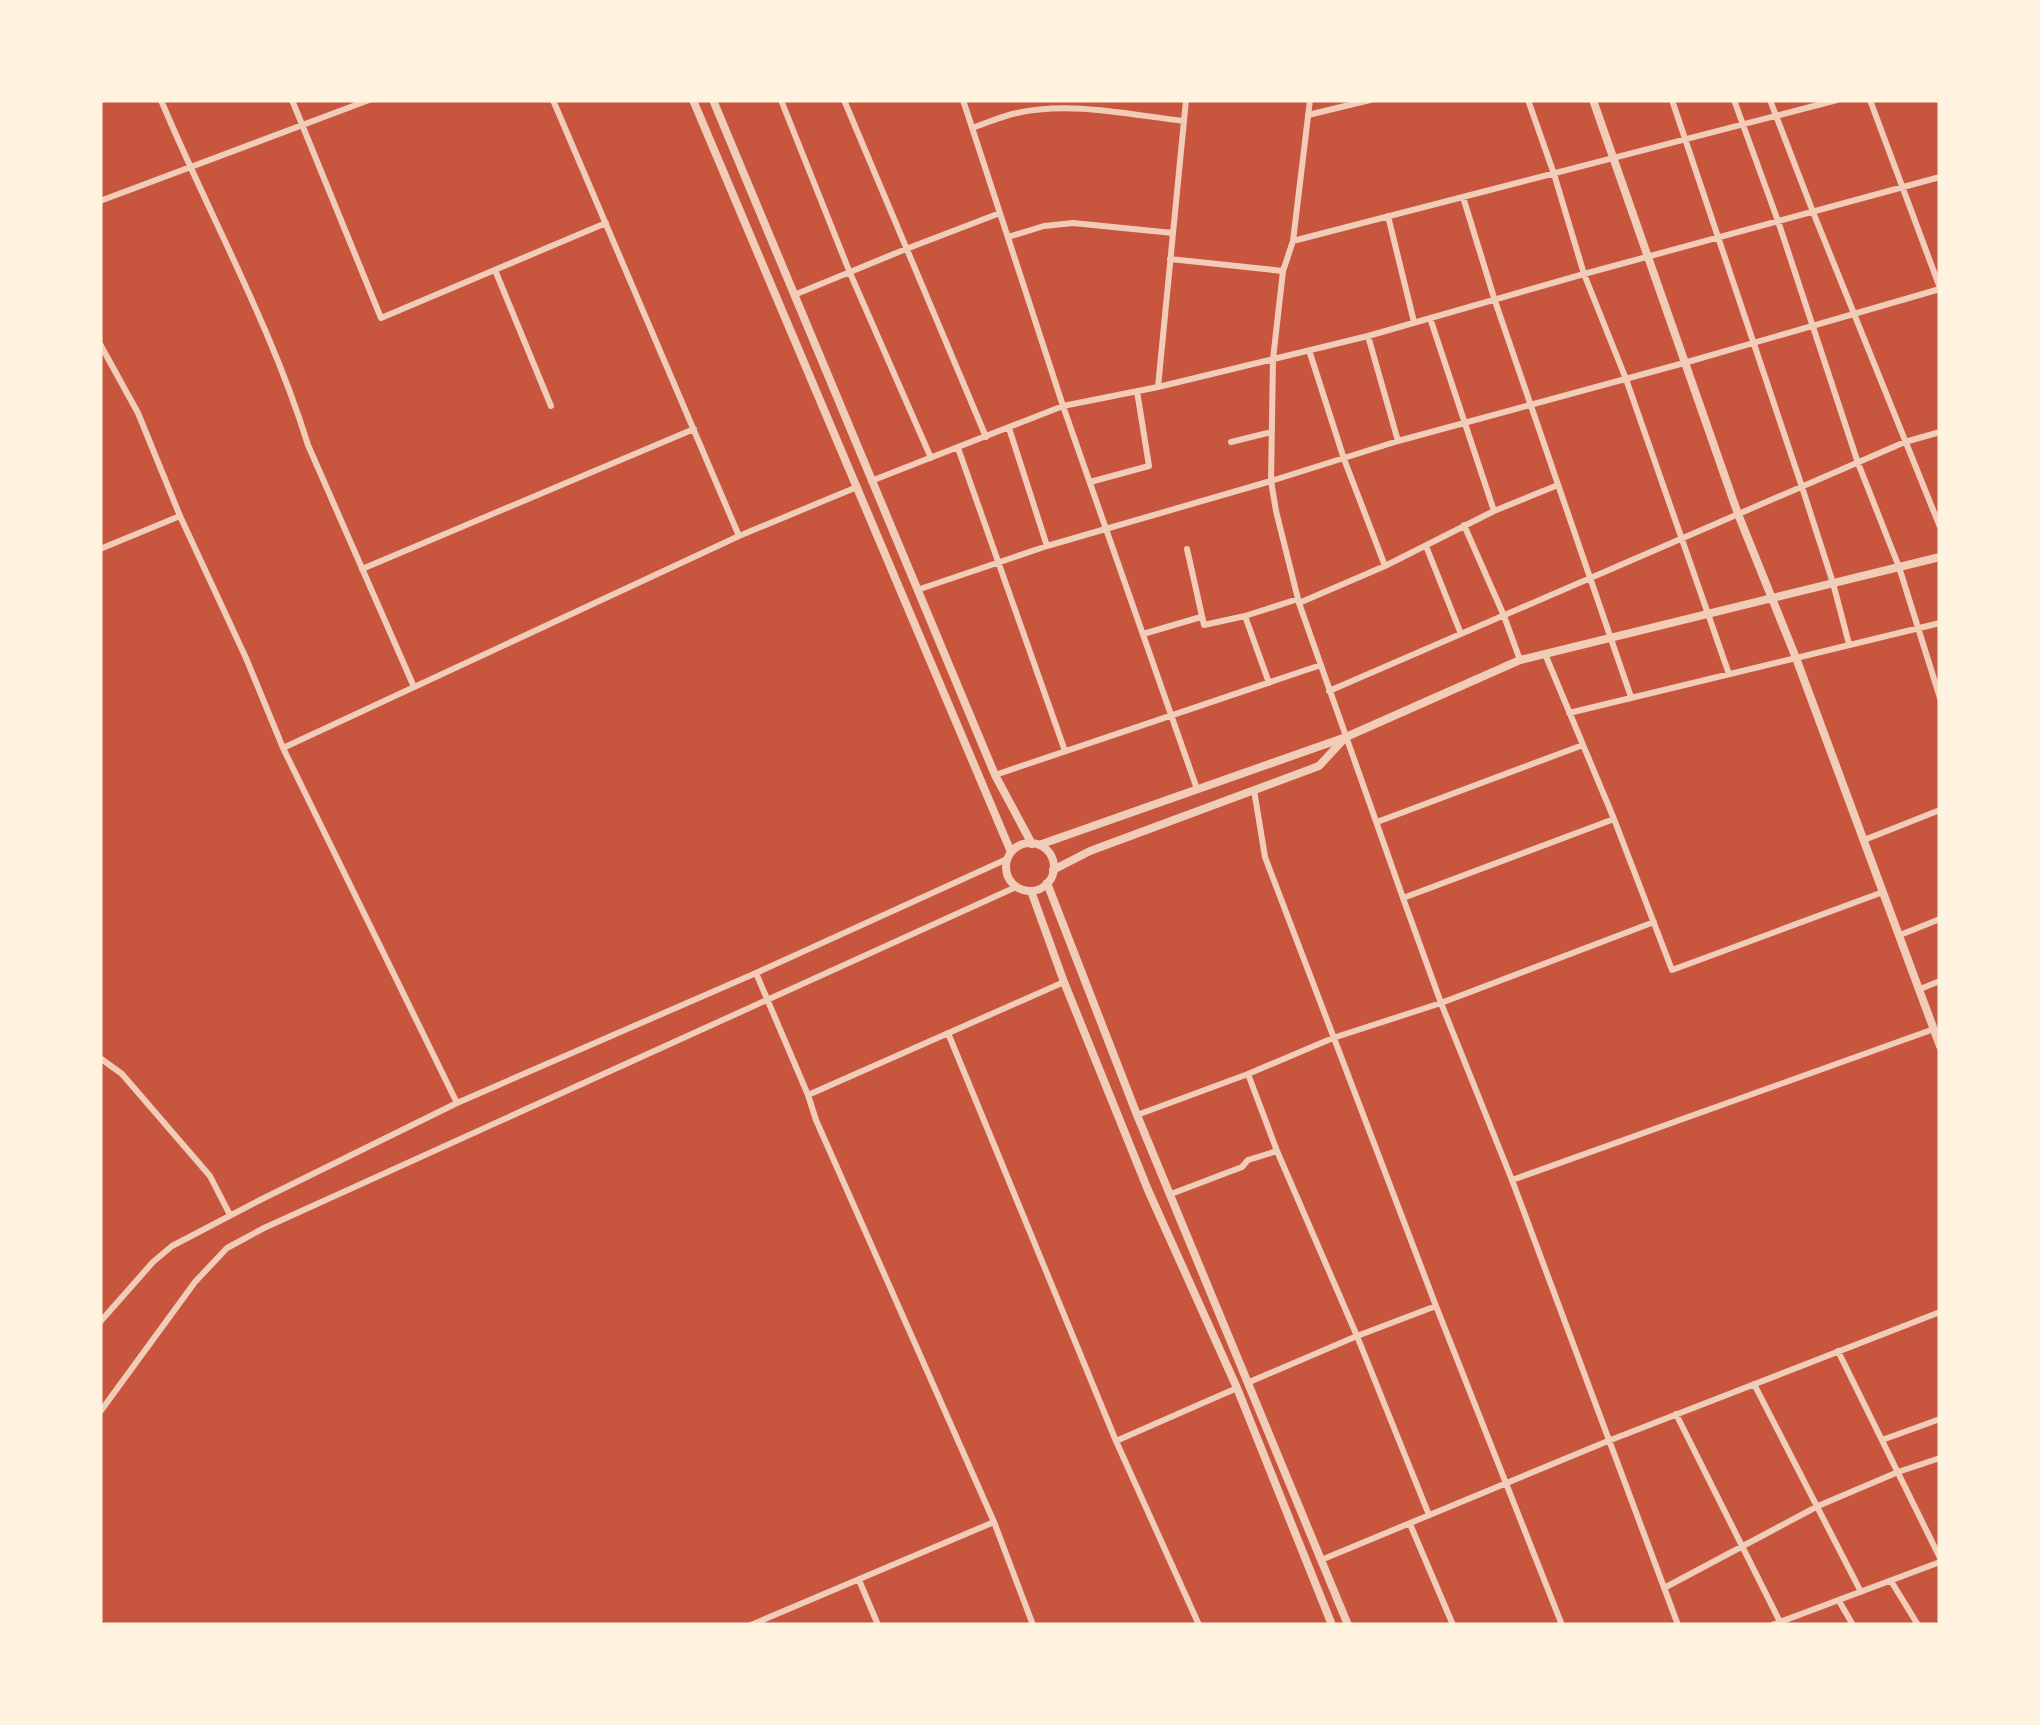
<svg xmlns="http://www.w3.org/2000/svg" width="2040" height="1725" font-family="'Sofia Sans Condensed',sans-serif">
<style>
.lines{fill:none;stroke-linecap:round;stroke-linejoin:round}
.minor{stroke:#f1ccb7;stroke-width:6}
.tertiary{stroke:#f1ccb7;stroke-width:8}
</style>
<rect width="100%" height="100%" fill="#c8553d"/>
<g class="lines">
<!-- minor -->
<path class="minor" d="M161,100C209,215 271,325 308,445L414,687
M292,100L381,318L606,223
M553,100L739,536
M781,100L850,273L931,458
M844,100L986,437
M963,100L1063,406L1197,789
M1310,100L1293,241L1283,271L1273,359L1271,481L1276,511L1299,603L1403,898L1441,1003L1512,1180L1678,1625
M1528,100L1554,174L1584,274L1626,379L1729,674
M1672,100L1802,487L1833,583L1849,644
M1734,100L1778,221L1858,463L1899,567L1940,698
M1770,100L1813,212L1940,527
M1870,100L1940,288
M1308,115L1370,100
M972,128C987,123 1002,116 1017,113C1071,101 1130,115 1184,121
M1463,197L1495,301L1631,697
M100,201L369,100
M1388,216L1414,322
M1008,237L1044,226L1073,223L1173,233
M1293,241L1837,100
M1170,259L1283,271
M495,270L551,406
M794,295L906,249L1000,213
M1430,318L1494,511
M1368,336L1398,441
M100,344L138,413L180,516L246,658L283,748L457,1103
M1309,350L1344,459L1385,566
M1158,387L1186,100
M1009,428L1047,546
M1231,442L1272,432
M958,448L1065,751
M871,481L1063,406L1158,387L1368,336L1584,274L1940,177
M1090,482L1149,466L1137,391
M1464,525L1504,616L1520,660
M1426,546L1461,634
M100,549L180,516
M1187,549L1204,625L1245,616L1298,599
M362,569L694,429
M917,590L1047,546L1271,481L1398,441L1684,363L1940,289
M1299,603L1385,566L1494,511L1558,485
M1245,616L1269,683
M1143,634L1201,617
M1545,654L1614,819L1672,970L1883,892
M1329,691L1905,442L1940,432
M1569,713L1940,623
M283,748L739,536L857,487
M995,775L1321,665
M1254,790L1265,857L1436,1306L1562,1625
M1377,822L1583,745
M1864,840L1940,810
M1403,898L1614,819
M1900,935L1940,919
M756,973L808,1095L816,1120L994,1522L1033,1625
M1920,989L1940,981
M948,1033L1116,1441L1199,1625
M100,1058L122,1074L210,1176L230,1215
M1248,1074L1277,1151L1357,1336L1429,1515
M808,1095L1064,982
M1137,1115L1248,1074L1333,1038L1441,1003L1654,922
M1512,1180L1934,1029
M1171,1194L1242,1167L1248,1160L1277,1151
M100,1322L153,1262L172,1246L260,1200L457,1103L756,973L1007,859
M1838,1351L1940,1558
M1247,1383L1357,1336L1436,1306
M1754,1384L1861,1592
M100,1412L195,1282L227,1248L264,1228L1016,887
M1676,1414L1780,1622
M1882,1440L1940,1419
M1116,1441L1237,1388
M1410,1524L1453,1625
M1321,1560L1608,1441L1940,1312
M859,1580L878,1625
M1891,1581L1918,1625
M1664,1588L1818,1506L1898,1472L1940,1458
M1839,1601L1853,1625
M751,1625L994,1522
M1772,1625L1940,1562"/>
<!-- tertiary -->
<path class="tertiary" d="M693,100L1011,852
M713,100L995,775L1032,844
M1593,100L1738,514L1796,658L1940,1046
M1006 867a24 24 0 1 1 48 0a24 24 0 1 1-48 0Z
M1039,845L1346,737L1520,660L1940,557
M1053,870L1090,851L1319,766L1343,740
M1047,883L1137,1115L1348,1625
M1031,891L1064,982L1148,1190L1237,1388L1332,1625"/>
</g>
<!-- border -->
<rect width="2040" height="1725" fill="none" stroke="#fff3e0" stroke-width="205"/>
</svg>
